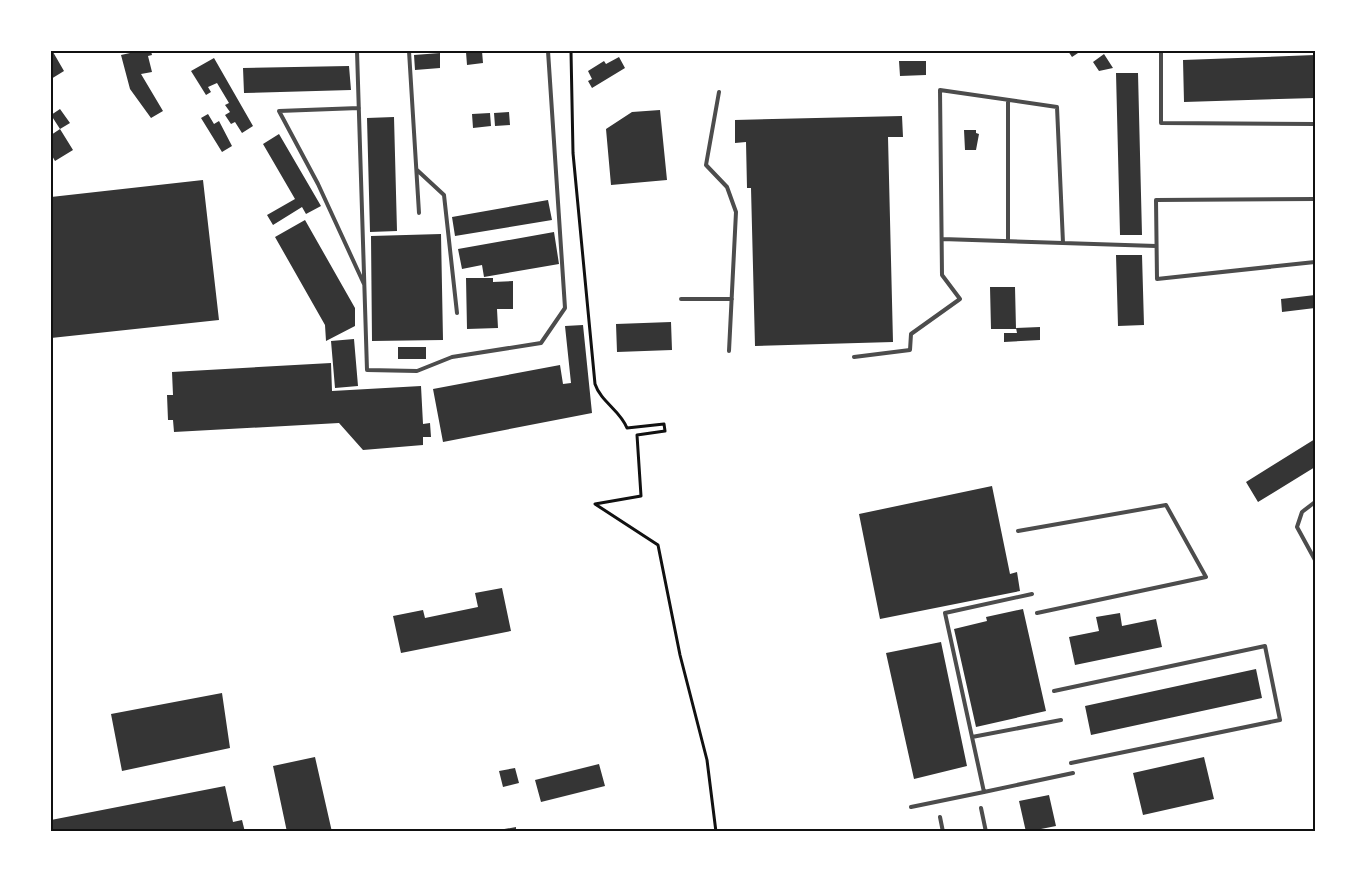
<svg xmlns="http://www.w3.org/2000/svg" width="1366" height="883" font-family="Quicksand,sans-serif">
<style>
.building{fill:#353535}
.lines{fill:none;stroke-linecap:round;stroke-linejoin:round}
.path{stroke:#111;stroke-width:3}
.service{stroke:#4c4c4c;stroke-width:4}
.neatline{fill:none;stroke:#111;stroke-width:2}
</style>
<rect width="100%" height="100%" fill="#fff"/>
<!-- building -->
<path class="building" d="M139,51H151L152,55L148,56L152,72L141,74L163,111L151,118L130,89L121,55Z
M482,51L483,63L467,65L466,52Z
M1068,51H1081L1072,57Z
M53,52L64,71L51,79V53Z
M440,53V68L415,70L414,55Z
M1104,54L1113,68L1099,71L1093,62Z
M1315,55V98L1184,102L1183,60Z
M619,57L625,68L592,88L588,81L592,79L588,71L604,61L606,64Z
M214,58L253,126L242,133L235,122L231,124L225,115L230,112L225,105L229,103L217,83L208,87L211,92L206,95L191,71Z
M899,61H926V75L900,76Z
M349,66L351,90L244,93L243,68Z
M1116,73H1138L1142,235H1120Z
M60,109L70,123L60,129L73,150L55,161L51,154V135L60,129L51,115Z
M660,110L667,180L611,185L606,129L632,112Z
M509,112L510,125L495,126L494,113Z
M490,113L491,126L473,128L472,114Z
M208,114L214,124L219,121L232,146L222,152L201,118Z
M902,116L903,137H888L893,342L755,346L751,188H747L746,142L735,143V120Z
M394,117L397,231L370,232L367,118Z
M964,130H976V133L979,134L976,150H965Z
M279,134L321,206L306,214L302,207L273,225L267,215L295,199L263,144Z
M203,180L219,320L51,338V197Z
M548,200L552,220L455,236L452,217Z
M305,220L355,308V326L326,341L325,325L275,237Z
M554,232L559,264L484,277L482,265L462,269L458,249Z
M441,234L443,340L372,341L371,236Z
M1116,255H1142L1144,325L1118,326Z
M466,278H493V282L513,281V309H497L498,328L467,329Z
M990,287H1015L1016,329H991Z
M1315,295V308L1282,312L1281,299Z
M671,322L672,350L617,352L616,324Z
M583,325L592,413L443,442L433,389L560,365L563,384L571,383L565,326Z
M1040,327V340L1004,342V333H1017L1016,328Z
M354,339L358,386L335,388L331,341Z
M398,347H426V359H398Z
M331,363L332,391L421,386L423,424L430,423L431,437H423V445L363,450L339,423L174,432L173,420H168L167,395H173L172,372Z
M1315,439V467L1258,502L1246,482Z
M992,486L1010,574L1017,572L1020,591L880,619L859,514Z
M502,588L511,631L401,653L393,616L423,610L425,618L478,607L475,593Z
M1023,609L1046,711L976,727L954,629L987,621L986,617Z
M1120,613L1122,626L1156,619L1162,647L1075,665L1069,637L1099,631L1096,617Z
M941,642L967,766L914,779L886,653Z
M1256,669L1262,698L1091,735L1085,706Z
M222,693L230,748L122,771L111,714Z
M315,757L332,832H287L273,766Z
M1204,757L1214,799L1143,815L1133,773Z
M599,764L605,786L541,802L535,780Z
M515,768L519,783L503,787L499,771Z
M225,786L233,822L242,820L245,832H51V820Z
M1049,795L1056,826L1026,832L1019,801Z
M516,827V832H493V831Z"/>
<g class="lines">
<!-- path -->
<path class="path" d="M571,51L573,153L595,384C601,402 620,410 627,428L664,424L665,431L637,435L641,496L595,504L658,545L680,655L707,760L716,832"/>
<!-- service -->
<path class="service" d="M357,51L367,370L417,371L452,357L541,343L565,308L548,51
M409,51L419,213
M1161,51V123L1315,124
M719,92L706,165L727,187L736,212L729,351
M1008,100V241
M359,108L279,111L318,184L364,284
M417,170L444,195L457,313
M1315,199L1156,200L1157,279L1315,262
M942,239L1156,246
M681,299H732
M854,357L910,350L911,334L960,299L942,275L940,90L1057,107L1063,243
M1315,502L1302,512L1297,527L1315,560
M1018,531L1166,505L1206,577L1037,613
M1054,691L1265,646L1280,720L1071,763
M972,737L1061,720
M984,792L1073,773
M911,807L984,792L945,613L1032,594
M981,808L986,832
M940,817L943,832"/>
</g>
<!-- border -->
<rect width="1366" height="883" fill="none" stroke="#ffffff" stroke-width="105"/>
<rect x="52" y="52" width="1262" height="778" class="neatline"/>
</svg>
